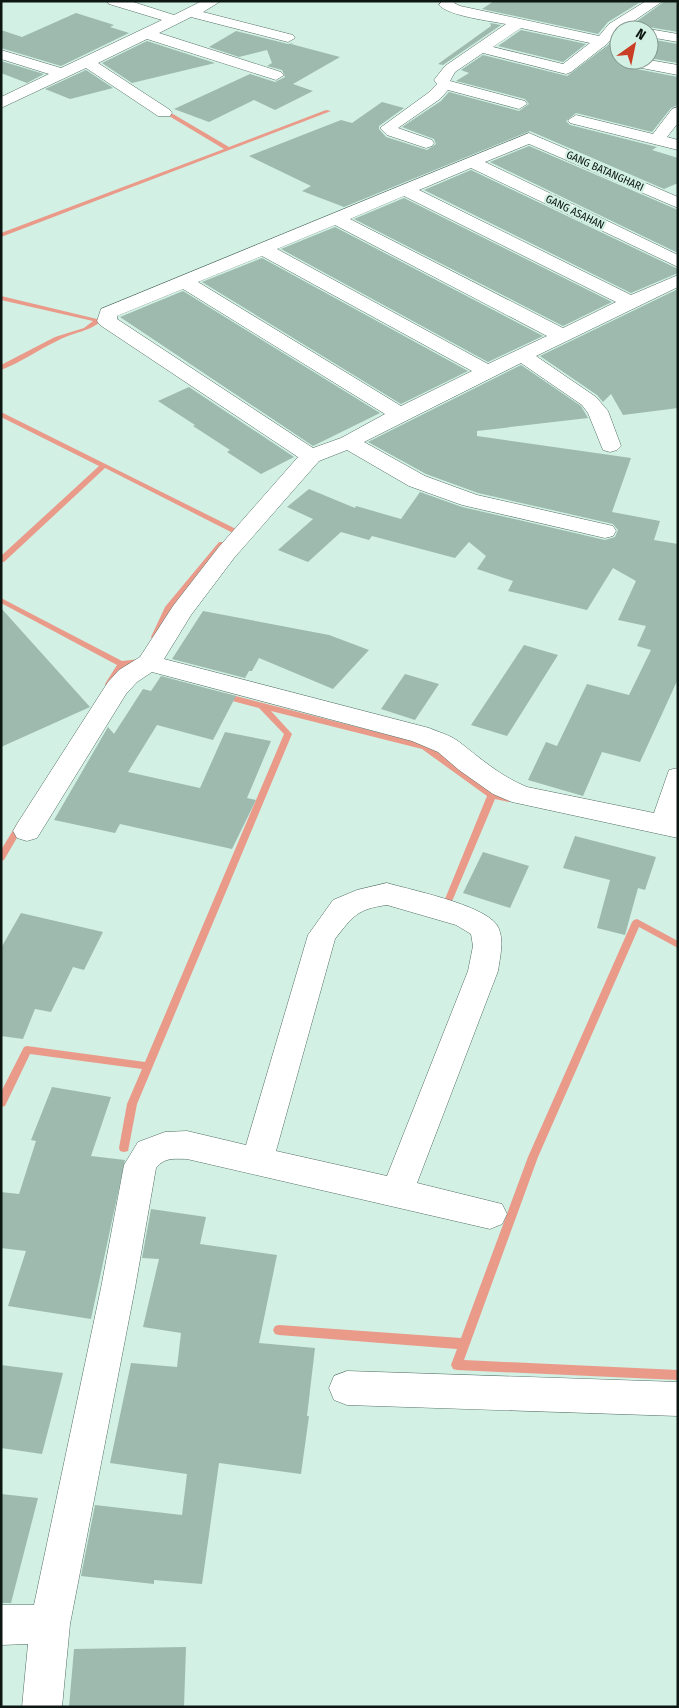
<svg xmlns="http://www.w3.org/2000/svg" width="679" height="1708" font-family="'Fira Sans Condensed',sans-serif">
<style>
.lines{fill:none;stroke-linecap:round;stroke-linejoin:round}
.stream{fill:#ea9a89;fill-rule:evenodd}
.building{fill:#9ebaaf}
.street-casing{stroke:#536e64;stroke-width:1}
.street{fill:#fff;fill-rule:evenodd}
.labels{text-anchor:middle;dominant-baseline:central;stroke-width:4.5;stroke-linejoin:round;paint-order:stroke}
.far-street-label{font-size:11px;fill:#0c1612;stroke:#d2f0e4}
</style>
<rect width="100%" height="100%" fill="#d2f0e4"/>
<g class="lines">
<!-- stream -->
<path class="stream" d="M326,110L331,111L1,237V233L224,149L169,116V114H173L229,147Z
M1,296L97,319L102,316L105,318C89,333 75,331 57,341C38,350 20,363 1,370V365L55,337L84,328L93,321L1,300Z
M1,412L238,530L234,532H231L105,468L4,562H1V556L99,466L1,417Z
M219,542H225L226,544L171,610L158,639H152L151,637L165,607Z
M1,598L122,661L140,659L144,662L140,665L123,667L112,686H106L105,684L117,665L1,603Z
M224,693L428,745L495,793L512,797L513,799L509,802L495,799L453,899L452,901H446L445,899L487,796L422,749L271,711L292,734L137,1104L128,1151L124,1152L120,1151L119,1148L127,1104L142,1069L30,1054L5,1106L1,1107V1092L24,1047L27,1046L145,1062L284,734L259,708L221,698L220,696Z
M21,821L25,824L4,860L1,861V850L18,822Z
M637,919L678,941V948L639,927L538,1157L464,1360L678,1370V1380L457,1370L453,1369L451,1365L457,1349L279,1335L275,1334L273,1330L275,1326L279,1325L461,1338L528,1157L632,922L634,920Z"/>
</g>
<!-- building -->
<path class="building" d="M494,1H642L608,22L598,34L482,9Z
M665,1H678V32L649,27L642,30L638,25L633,24Z
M76,13L114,25L110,27L129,33L61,66L1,48V30L22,37Z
M490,23L501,25L443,65L438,64L491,26Z
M521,30L586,44L563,62L498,46Z
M236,31L288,44L294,43L291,44L340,57L293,84L313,91L275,110L254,100L209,122L174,109L250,74L275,82L285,77L282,70L267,66L272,63L267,50L239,57L209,47Z
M619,33L617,62L626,67L678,77V105L671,108L652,132L576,113L566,121L570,125L657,147L652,150L678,158V183L664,189L530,131L344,207L302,191L311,186L249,156L341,120L352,123L382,102L404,108L379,126V129L386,137L427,150L436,144L434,139L402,127L441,101L449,92L519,111L529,104L525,99L456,81L469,73L461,70L483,55L567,76L608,45Z
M649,39L678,44V63L649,58Z
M147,41L215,63L132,83L102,63Z
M1,61L44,74L27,83L1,73Z
M86,70L113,88L70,99L45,89Z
M529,146L678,210V253L490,162Z
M471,170L678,269V273L631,293L424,190Z
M404,198L612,302L563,326L354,219Z
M335,227L543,336L488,362L281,249Z
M262,258L468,371L401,404L202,282Z
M678,289V408L623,415L611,394L603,402L597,395L540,356Z
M183,291L380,413L313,446L120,317Z
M521,365L581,406L588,418L477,431V436L631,458L612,512L660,521L654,540L678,544V679L640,762L602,752L583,796L528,780L546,742L557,746L587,684L629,695L651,650L637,646L646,626L618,620L636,581L613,568L587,610L508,591L513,581L477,569L486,556L469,542L455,558L372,536L369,540L341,532L308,562L278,550L313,519L287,507L309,489L355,508L356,506L401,519L420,492L462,507L605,540L615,537L618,530L613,524L478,493L426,474L368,442Z
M189,387L294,457L261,474L227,452L230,450L193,426L195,425L158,401Z
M1,608L90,707L1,747Z
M203,611L329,635L369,650L333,689L259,658L252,671H249L245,678L172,659Z
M524,645L558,655L507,736L471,725Z
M405,674L439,684L415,720L381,709Z
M161,676L236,696L213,740L157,725L128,772L200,788L225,732L271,741L247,798L256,800L232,849L120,824L115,833L54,820L108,727L114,734L143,689L151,691Z
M575,836L656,857L645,890L638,888L625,935L597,928L610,880L563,868Z
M483,852L529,866L510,908L463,893Z
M21,913L103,932L84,970L73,967L51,1012L35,1009L23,1039L1,1036V948Z
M52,1087L111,1097L91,1156L125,1160L91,1319L8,1306L26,1251L1,1248V1192L19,1194L36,1141L31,1140Z
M151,1209L206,1217L200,1244L277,1255L259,1343L315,1348L307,1416H309L301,1474L219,1463L202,1584L154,1580V1584L81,1576L95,1505L182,1515L187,1474L110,1463L131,1363L177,1367L181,1333L143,1327L159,1259L142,1258Z
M1,1365L63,1373L42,1454L1,1448Z
M1,1494L38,1498L11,1603H1Z
M186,1647L184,1707H69L74,1649Z"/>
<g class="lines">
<defs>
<path id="street" d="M107,1H130L174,15L202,1H221L203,12L293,35L295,38L288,42L191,17L159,33L281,72L284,75L276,80L147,39L98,63L170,110L172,113L170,116H158L86,68L1,108V97L49,74L1,59V50L61,68L162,20L109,4Z
M442,1H456L454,3L460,6L599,36L609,24L646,1H663L628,25L638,27L640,30H619L607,44L571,72L566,74L483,53L455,72L450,81L525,101L527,104L519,109L448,90L440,99L398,128L432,140L434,143L432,146L426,148L387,135L380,128L428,93L437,84L434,80L445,66L506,24C491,21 448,16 439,5ZM521,28L590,43L563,64L493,47Z
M649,29L678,34V42L649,37V30H644Z
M618,60H649L678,65V75L626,65Z
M678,107V123L667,137L678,140V150L570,123L568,120L576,115L653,134L672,109Z
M529,133L678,197V208L529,144L485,162L678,255V267L471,168L419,190L631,295L678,275V287L536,356L596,397L608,411L621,446L617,450L610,452L603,450L588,413L582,405L521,363L364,442L425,476L477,495L613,526L616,531L613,536L605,538L462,505L409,486L347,450L319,461L234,558L191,615L164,659L429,728C438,732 450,735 458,741C480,758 500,776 527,787L654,813L669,770L678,768V838L512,802L493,794L459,770L438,752L412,741L152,672L137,682L126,694L37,838L27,841L17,838L13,831L17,824L108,682L119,670L140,657L173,606L218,548L298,457L100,325L97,321L101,309ZM404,196L616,302L563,328L350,219ZM335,225L547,336L488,364L277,249ZM262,256L472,371L401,406L198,282ZM183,289L385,414L341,438L313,448L117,319V316Z
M387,883C410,890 492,906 499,929C504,942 500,957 498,971L417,1183L502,1204L507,1214L502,1224L490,1229L187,1159C174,1159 165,1157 156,1168L135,1288L70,1624L62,1707H22L28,1644L1,1645V1605H34L101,1288L124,1165L138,1142L165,1132L187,1131L246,1145L308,935L333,900L357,890ZM387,905L456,925L471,934L473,946L468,971L387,1176L276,1151L335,939C353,916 357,909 387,905Z
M347,1371L678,1382V1416L347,1405L334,1400L329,1388L334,1376Z"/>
</defs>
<!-- street casing -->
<use href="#street" class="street-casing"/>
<!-- street -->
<use href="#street" class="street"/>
</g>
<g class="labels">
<!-- far-street labels -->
<g class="far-street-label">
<text transform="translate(605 171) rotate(24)">GANG BATANGHARI</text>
<text transform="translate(575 212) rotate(26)">GANG ASAHAN</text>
</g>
</g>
<!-- border -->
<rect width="679" height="1708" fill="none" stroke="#0c1612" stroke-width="5"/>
<!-- north arrow -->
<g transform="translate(634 45) rotate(33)"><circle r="24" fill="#d2f0e4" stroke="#839990"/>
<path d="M0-4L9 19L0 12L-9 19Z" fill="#c93e24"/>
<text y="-8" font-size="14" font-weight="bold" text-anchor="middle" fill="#0c1612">N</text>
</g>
</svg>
